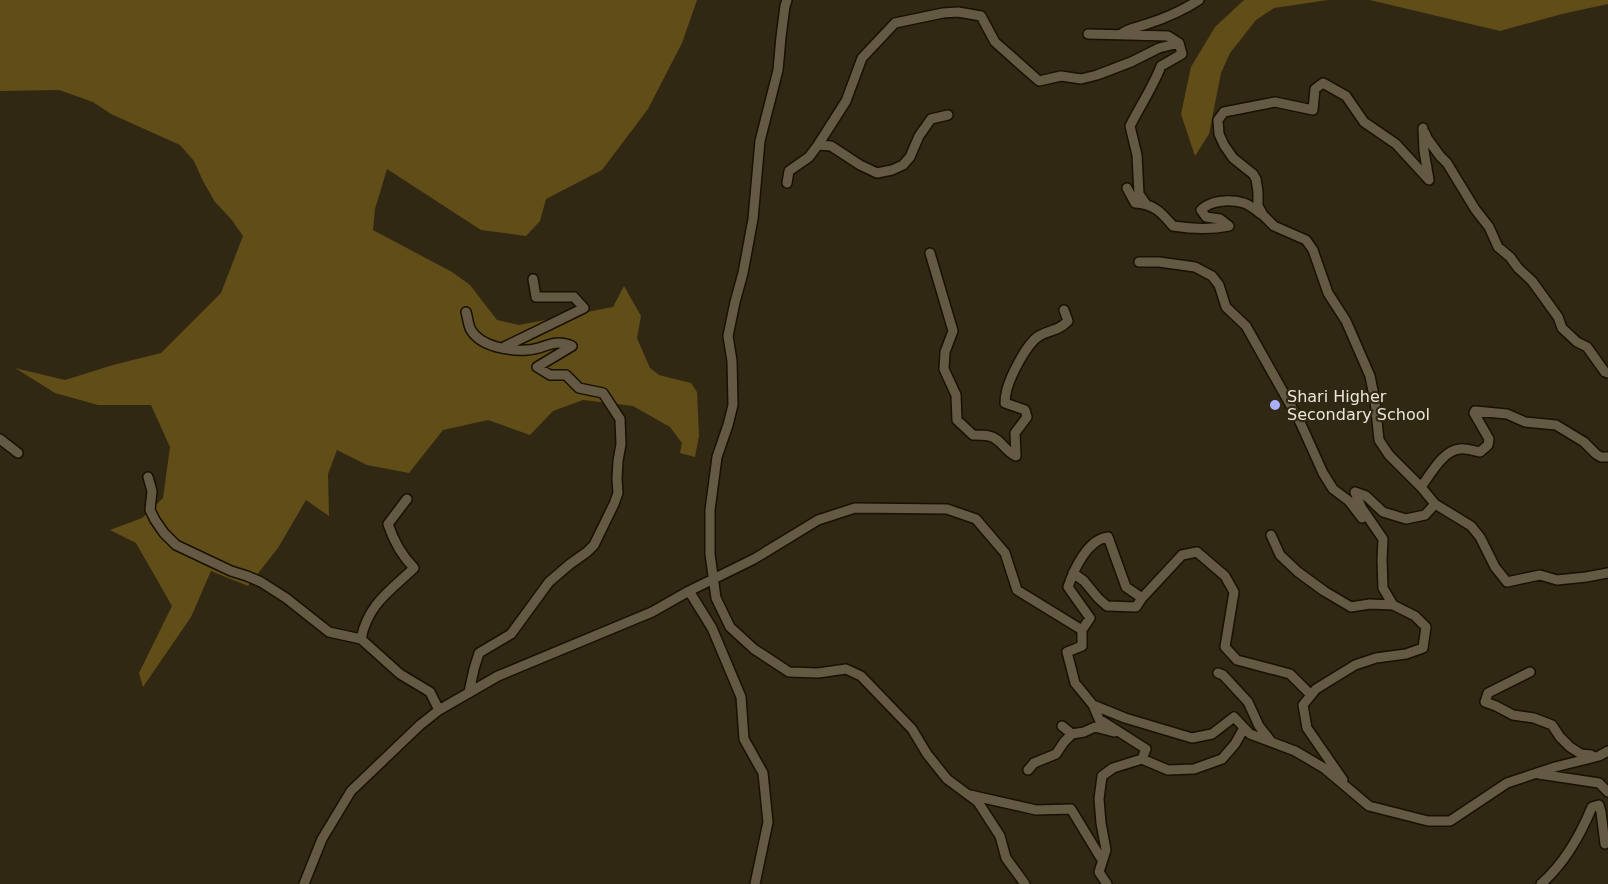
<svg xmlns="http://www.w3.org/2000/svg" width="1608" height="884" font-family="'DejaVu Sans',sans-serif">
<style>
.green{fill:#614d18}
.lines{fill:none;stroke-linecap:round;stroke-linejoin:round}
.minor-casing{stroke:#181000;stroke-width:12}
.minor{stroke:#645a44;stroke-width:9}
.poi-dot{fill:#abaffb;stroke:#302813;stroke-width:2}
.labels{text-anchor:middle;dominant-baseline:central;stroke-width:4.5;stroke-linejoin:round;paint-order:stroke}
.poi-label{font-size:16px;fill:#ebe6d9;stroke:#302813;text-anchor:start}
</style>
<rect width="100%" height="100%" fill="#302813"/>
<!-- green -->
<path class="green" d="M0,0H697L682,43L648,109L602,170L546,199L540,221L526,236L481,230L387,169L375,209L373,230L452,272L470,285L497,320L519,325L613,307L624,286L641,316L637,338L650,368L659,375L691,383L697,392L699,436L695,457L680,453L682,443L670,427L633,406L583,400L553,411L530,435L488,420L443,430L409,473L367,465L337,450L328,474L329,516L306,500L278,548L248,586L211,571L191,617L143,687L139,673L172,606L136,543L110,530L142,518L163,498L170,447L151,405H98L55,393L15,368L65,380L113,365L161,353L221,293L243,236L231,219L215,202L203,181L194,161L180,145L111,114L93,102L59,90L0,91Z
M1244,0H1328L1274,8L1256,20L1230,53L1221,73L1209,134L1195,156L1181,114L1191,67L1215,27Z
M1370,0H1608V4L1562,14L1500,31Z"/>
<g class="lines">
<defs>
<path id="minor" d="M787,0L785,6L781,37L778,70L760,141L753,219L743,273L735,302L728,336L732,361L733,405L728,425L717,457L710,510V554L716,598L730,627L754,649L789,672L818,673L846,669L861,676L912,729L927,754L947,779L978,802L1000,836L1006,858L1025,884
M1088,34L1168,36L1179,43L1182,54L1161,66C1153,87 1140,106 1130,126L1137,155L1139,194L1146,204
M1121,34C1130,27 1137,28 1147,24C1166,18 1182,11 1199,0
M1425,133L1427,138L1440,156L1447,163L1475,209L1489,227L1498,247L1510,257L1518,268L1532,281L1558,317L1562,328L1577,342L1587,347L1605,372L1608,373
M818,145L831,146L860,165L877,173L892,170L903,165L910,157L919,136L931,119L948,115
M787,183L789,171L809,157L818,145L846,101L862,58L895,23L943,13L958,12L981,16L995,42L1039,81L1061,76L1081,79L1097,75L1131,62L1159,48L1179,43
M1127,188L1135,203C1154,204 1161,212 1173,226C1192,229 1210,230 1229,226L1220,219L1206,217L1201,210C1211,200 1230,199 1244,203C1250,205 1256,210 1261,214
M930,253L953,331L945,352L944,369L956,395L957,420L973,435C978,435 984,435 989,436C1001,438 1005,452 1016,456L1015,433L1027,417L1025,410L1005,403C1005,398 1006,393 1007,389C1011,375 1027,343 1039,336C1051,329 1057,332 1068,321L1064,310
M1139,262H1159L1195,267L1212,276L1219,285L1226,307L1246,326L1300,422L1323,473L1333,489L1349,501L1362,518
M466,312C468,318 468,325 471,330C481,347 509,351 527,350C546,349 551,338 572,346L537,367L550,375H566L579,388L603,393L620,419L621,444L618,461L617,479L618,493L614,504L594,545L587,552L570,564L549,582L511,634L479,653L474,669L469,692
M504,347L584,308L574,297H536L533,279
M0,439L18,453
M148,477L152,491L150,510L155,520L164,533L176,545L231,571L247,576L261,582L286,598L329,632L361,639L400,674L430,692L439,710
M1421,487L1389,455L1379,440L1375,401L1370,376L1346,321L1328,293L1313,250L1306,240L1274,226L1263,215L1258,206V192L1256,179L1253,174L1233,158L1224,145L1219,134L1218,120L1224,112L1275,102L1313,110L1315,89L1323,83L1346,96L1364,122L1396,144L1429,180L1424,151L1423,128
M1435,504L1421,487C1430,475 1443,450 1460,449C1466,448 1473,451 1480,452L1488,445L1489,439L1474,413L1475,411L1507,414L1525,422L1556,425L1584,442L1596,454L1601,457H1608
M1271,535L1280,555L1298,572L1324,591L1351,607L1370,604L1393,605
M1073,573L1084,581L1098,598L1107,606L1136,607L1142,598
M689,591L712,628L741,697L744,739L763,773L768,822L755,884
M1082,630L1090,618L1068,587C1074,569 1088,539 1108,537L1126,587L1142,598L1182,555L1197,552L1225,576L1234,592L1225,647L1237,660L1290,674L1311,695
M361,639C368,604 390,591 414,568C401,555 394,542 388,524L407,499
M1530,672L1488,693L1485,702L1496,706L1513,715L1534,718L1552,725L1560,737L1570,747L1581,754L1591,755
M1218,673L1223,675L1248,702L1259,726L1270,740
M1093,705L1099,719L1146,749L1142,759L1113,768L1102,776L1099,799L1101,823L1106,850L1099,872L1107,884
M1062,726L1072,734L1084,732L1095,727L1114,732
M1142,759L1168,770L1194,769L1222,759L1235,744L1244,728
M1028,770L1034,763L1056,754L1064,742L1072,734
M1539,774L1599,783L1608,792
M1343,780L1307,728L1303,705L1316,689L1355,665L1376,658L1406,654L1423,648L1426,627L1415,616L1393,605L1383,588L1382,560L1383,539L1361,507L1355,492L1366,496L1383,512L1406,519L1425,515L1435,504L1471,526L1480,537L1495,567L1507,582L1540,575L1557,580L1586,577L1608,573
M970,795L1036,810L1071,809L1102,860
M304,884L322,839L351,791L420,725L439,710L498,676L652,612L689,591L754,559L818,520L855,508L947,509L976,519L1005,553L1017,590L1082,630V646L1067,652L1075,683L1093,705L1125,718L1192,738L1212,734L1234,717L1250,734L1295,751L1324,768L1369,806L1428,821H1450L1507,783L1555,767L1599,756L1608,751
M1541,884C1565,863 1580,836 1592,807L1599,805L1601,812L1605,844"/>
</defs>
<!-- minor casing -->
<use href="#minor" class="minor-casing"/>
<!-- minor -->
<use href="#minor" class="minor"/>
</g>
<!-- markers -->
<circle class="poi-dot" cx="1275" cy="405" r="6"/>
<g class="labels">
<!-- poi labels -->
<g class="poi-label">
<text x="1287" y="396">Shari Higher<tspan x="1287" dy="18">Secondary School</tspan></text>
</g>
</g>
</svg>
